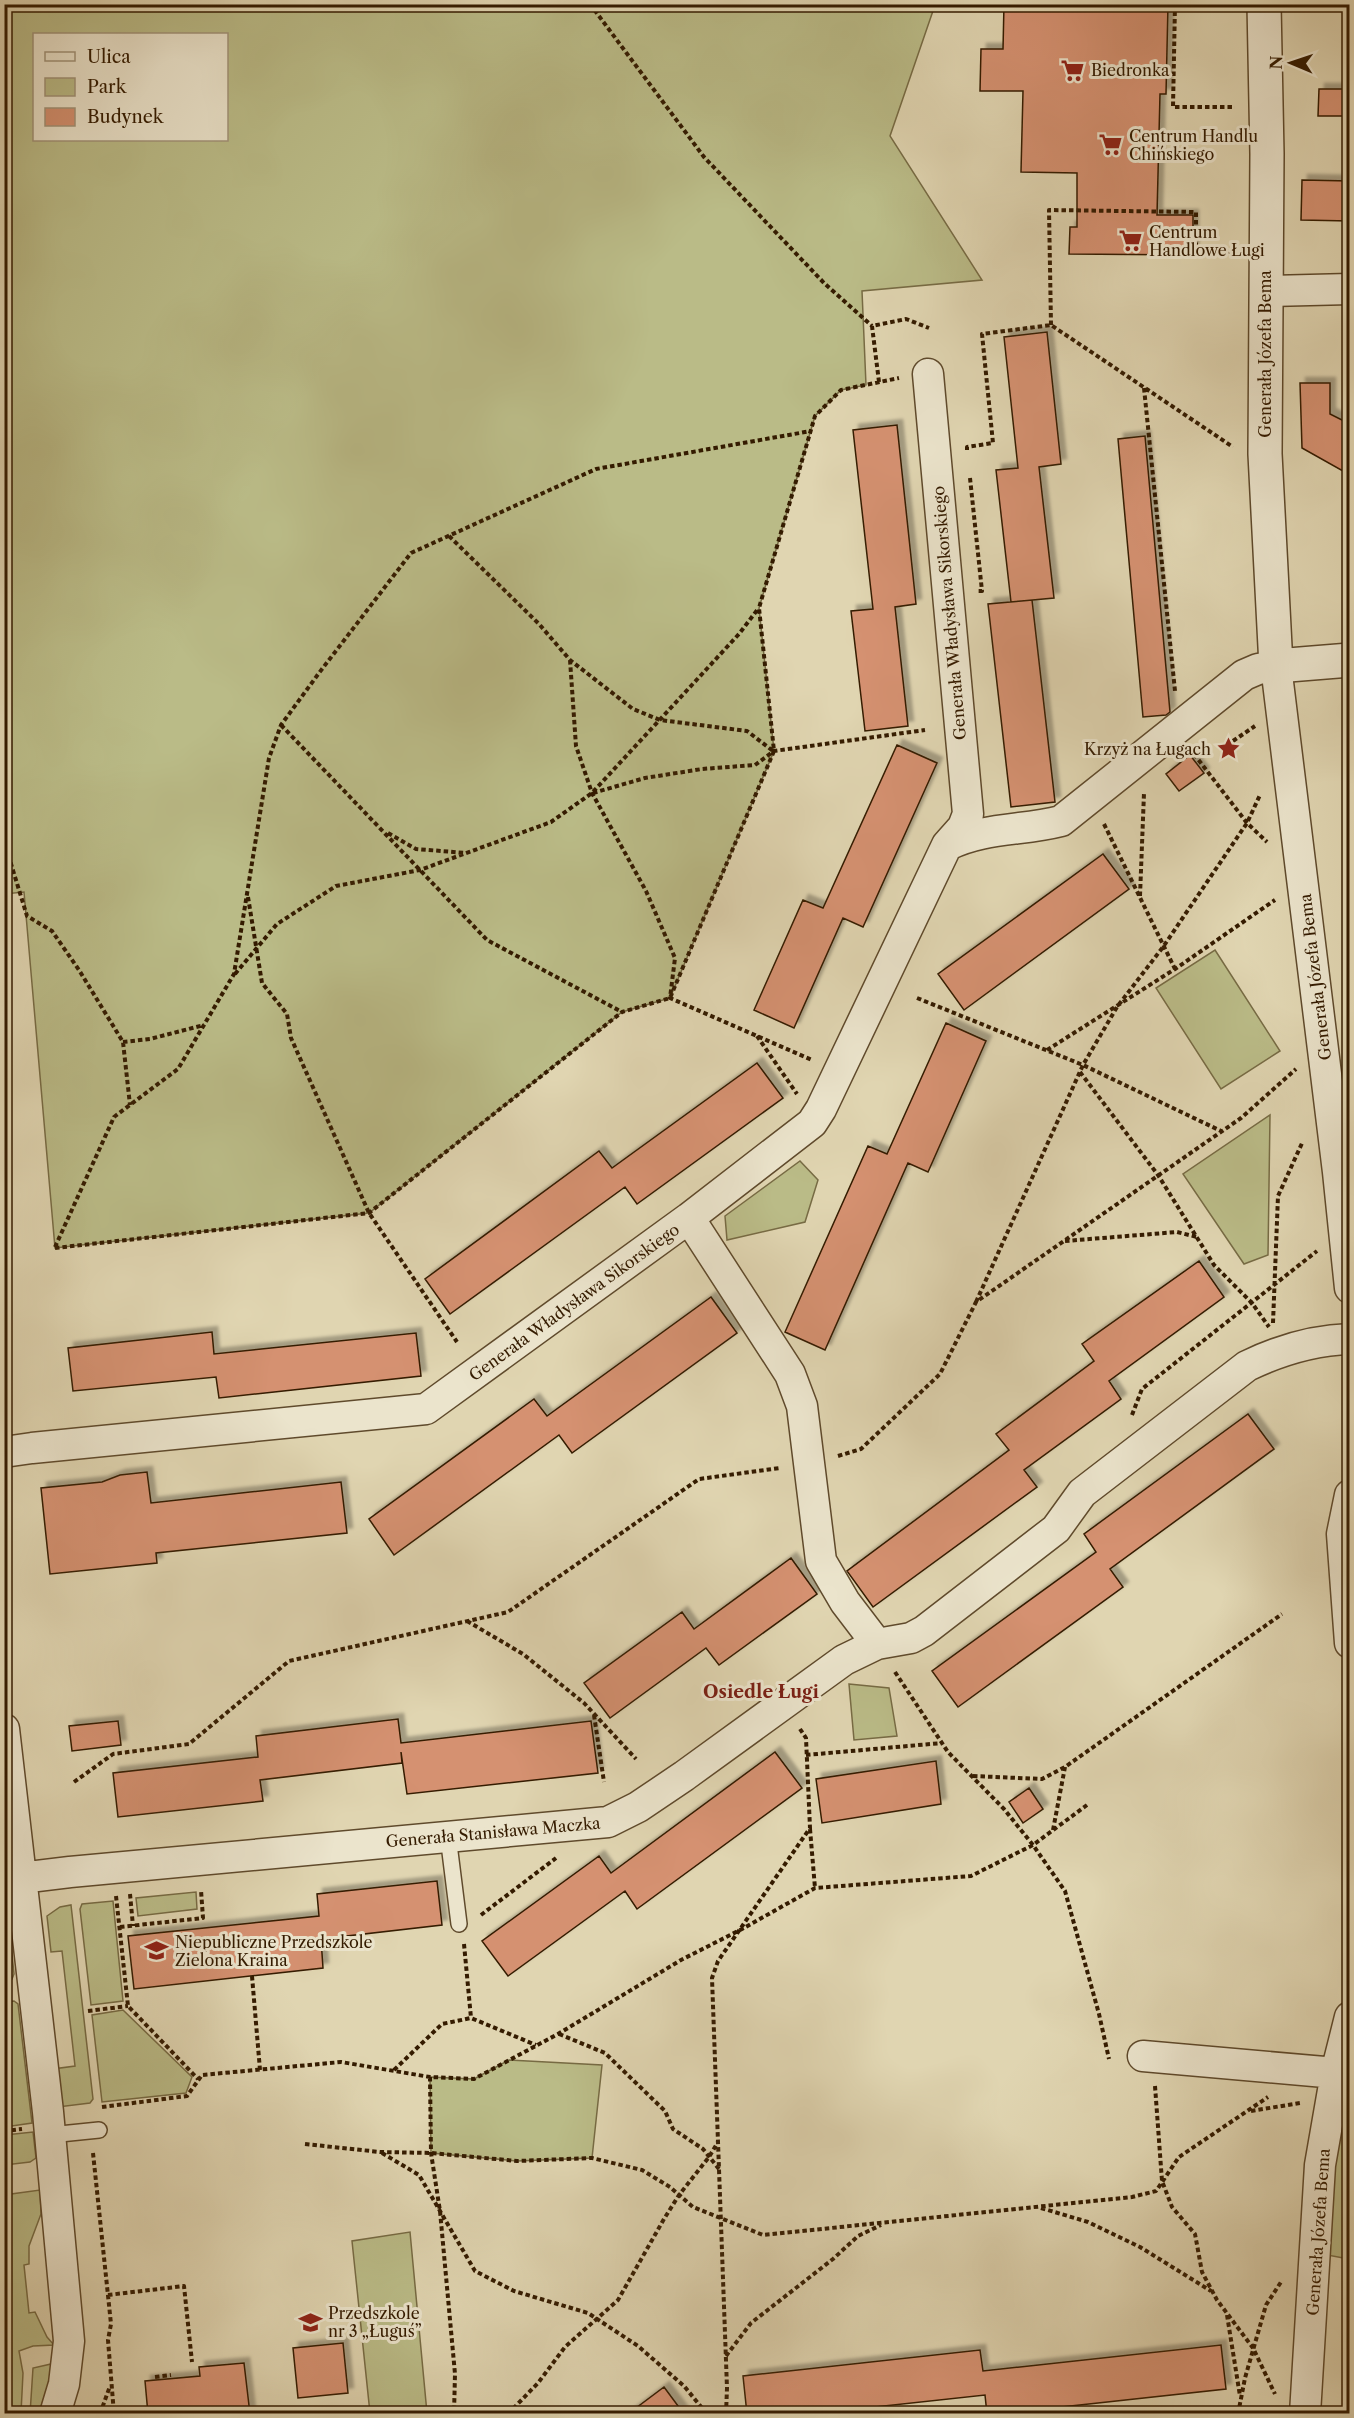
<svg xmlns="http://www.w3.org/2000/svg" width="1354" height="2418" font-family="'Libre Caslon Text',serif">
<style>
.green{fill:#babb87;stroke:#776b44;stroke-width:1.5;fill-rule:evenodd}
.building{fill:#d59171;stroke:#341b00;stroke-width:1.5;filter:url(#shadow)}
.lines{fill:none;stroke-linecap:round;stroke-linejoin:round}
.service-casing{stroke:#5f4a2c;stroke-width:18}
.minor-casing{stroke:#5f4a2c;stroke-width:33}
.tertiary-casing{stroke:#5f4a2c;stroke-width:36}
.path{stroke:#341b00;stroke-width:4;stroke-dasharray:4.5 3;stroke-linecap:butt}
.service{stroke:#ebe4cc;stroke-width:15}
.minor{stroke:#ebe4cc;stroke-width:30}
.tertiary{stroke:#ebe4cc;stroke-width:33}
.labels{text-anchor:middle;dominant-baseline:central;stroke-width:6;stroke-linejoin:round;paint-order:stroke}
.poi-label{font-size:16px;fill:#341b00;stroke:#ebe4cc;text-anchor:start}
.street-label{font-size:16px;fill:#341b00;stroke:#ebe4cc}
.neighbourhood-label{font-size:18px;font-weight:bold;fill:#7a1f14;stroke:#ebe4cc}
</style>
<defs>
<filter id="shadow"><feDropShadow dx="5.5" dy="-5.5" stdDeviation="1.5" flood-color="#0004"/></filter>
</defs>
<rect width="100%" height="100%" fill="#e0d5b1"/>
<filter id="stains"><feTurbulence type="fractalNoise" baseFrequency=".00333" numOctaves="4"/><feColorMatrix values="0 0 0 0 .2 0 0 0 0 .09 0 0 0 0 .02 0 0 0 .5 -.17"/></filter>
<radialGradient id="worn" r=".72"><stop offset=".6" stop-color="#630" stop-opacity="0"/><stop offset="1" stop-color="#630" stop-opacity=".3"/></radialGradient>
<!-- green -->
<path class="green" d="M4,5H935L890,136L982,280L862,291L866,385L841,390L815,416L759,608L774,751L670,998L622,1012L369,1213L55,1248L24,892L4,894ZM34,34H226V140H34Z
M1215,950L1280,1051L1221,1089L1156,988Z
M1270,1115L1268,1255L1244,1264L1183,1174Z
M800,1161L818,1180L805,1222L727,1240L725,1216Z
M849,1684L889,1688L897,1736L854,1740Z
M196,1892L197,1909L138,1916L136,1898Z
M113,1901L123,2001L91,2005L80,1909L82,1904Z
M71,1905L93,2099L90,2103L58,2107L53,2069L75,2066L62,1951L51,1952L47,1916L60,1907Z
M4,1935H10L14,1974L12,1979L5,1980Z
M14,2001L18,2004L32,2123L5,2127V2002Z
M123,2010L192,2077L186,2093L102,2102L92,2015Z
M509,2060L602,2065L592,2158L517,2161L431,2153L430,2077L474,2079Z
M1349,2097V2259L1327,2255L1334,2155Z
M33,2132L36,2158L30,2162L5,2165V2135Z
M40,2190L41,2214L29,2246V2264L24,2265L29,2313L35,2312L47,2337L54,2345L33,2346L19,2351L23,2373L21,2413H9L5,2369L4,2195Z
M410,2232L427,2413H370L352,2241Z
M1349,2297V2413H1344Z
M51,2364L52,2373L39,2413L30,2414L33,2368Z"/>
<!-- building -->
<path class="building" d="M1004,4H1168L1166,94H1160L1157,215H1193V255L1069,254L1070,227H1077V173L1021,172L1023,91H980L981,49H1003Z
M1319,89H1350V116H1318Z
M1302,180L1350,181V221L1301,220Z
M1047,332L1061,464L1039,467L1054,598L1011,602L996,470L1018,468L1004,337Z
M1300,383H1330V414L1350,424V475L1302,448Z
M897,425L916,604L895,607L908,726L865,731L851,611L873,609L853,430Z
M1145,436L1170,712L1166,715L1143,717L1118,439Z
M1032,600L1055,802L1011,807L988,604Z
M897,745L937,763L863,927L843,918L794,1028L754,1010L803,900L823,908Z
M1190,755L1204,773L1179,791L1166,774Z
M1103,854L1129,889L964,1010L938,974Z
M946,1023L986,1041L928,1172L908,1163L825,1350L785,1332L868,1146L887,1154Z
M757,1063L783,1098L637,1204L625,1187L450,1314L425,1279L599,1151L612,1168Z
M1199,1261L1224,1297L1109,1381L1121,1399L1024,1470L1037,1487L873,1607L847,1571L1009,1450L996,1434L1094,1361L1082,1344Z
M711,1297L737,1333L572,1453L559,1435L394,1555L369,1519L534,1399L547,1416Z
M212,1332L214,1354L416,1333L421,1376L219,1398L216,1377L73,1391L68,1348Z
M1248,1414L1274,1449L1110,1569L1123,1587L958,1707L932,1671L1096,1552L1084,1534Z
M147,1472L151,1503L341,1482L347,1533L156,1553L157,1563L50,1574L41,1488L102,1482L120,1475Z
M791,1558L817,1594L719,1665L706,1648L610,1718L584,1683L682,1612L694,1629Z
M398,1719L401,1743L591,1721L598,1773L407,1794L401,1752L402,1763L260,1780L263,1801L118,1817L113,1773L258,1757L256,1736Z
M118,1721L121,1745L72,1751L69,1726Z
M775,1752L802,1788L637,1909L625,1891L508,1976L482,1941L599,1856L611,1873Z
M936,1761L941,1804L822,1823L816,1779Z
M1029,1788L1043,1809L1023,1823L1009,1802Z
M437,1881L442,1925L321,1939L323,1968L134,1989L128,1936L319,1916L317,1894Z
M343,2343L348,2393L298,2398L293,2348Z
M1221,2345L1226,2389L997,2414H987L985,2395L810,2414H747L743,2376L980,2350L983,2371Z
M244,2363L250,2414H148L145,2381L200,2376L199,2367Z
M664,2387L684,2414H628Z"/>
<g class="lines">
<defs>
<path id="service" d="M448,1836L459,1924
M50,2135L99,2130"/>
<path id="minor" d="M1266,291L1350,289
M948,845C985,827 1022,831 1061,821L1244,675L1258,669L1276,666L1338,1172L1350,1288
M689,1218L790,1374L802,1406L821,1561L845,1602L877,1644
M4,1452L32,1448L426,1409L689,1218L812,1123L821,1109L947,845L963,827L968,814L928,374
M1350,1495L1342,1534L1350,1643
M4,1729L48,2112L69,2341L64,2384L55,2414
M4,1880L70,1872L608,1822L638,1807L684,1776L844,1660L877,1644L911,1638L924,1631L1056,1529L1082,1493L1247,1366C1278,1351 1315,1340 1350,1339
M1143,2056L1336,2073
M1305,2414L1320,2165L1336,2073L1350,2017"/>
<path id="tertiary" d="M1264,4L1267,154L1265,454L1276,666L1350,660"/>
</defs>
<!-- service casing -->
<use href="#service" class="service-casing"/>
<!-- minor casing -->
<use href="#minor" class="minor-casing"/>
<!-- tertiary casing -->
<use href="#tertiary" class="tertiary-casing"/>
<!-- path -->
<path class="path" d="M590,4L704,157L825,284L872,326
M1175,4L1173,107H1235
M1051,325L1049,210L1196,212V251L1237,252
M879,382L872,326L906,319L929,328
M1144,388L1175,691
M967,450V447L993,443L982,334L1051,325L1233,447
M970,478L982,591H977
M449,536L539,624L570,660L633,709L660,720L747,731L773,751
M570,660L576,746L592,793L646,891L675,958L670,998L812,1060
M281,725L487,940L622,1012
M1233,741L1255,726
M1194,754L1247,823L1267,842
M593,793L645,778L702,769L755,765L774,751L925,730
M1104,824L1175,969
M388,833L416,849L466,853
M4,841L27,916L52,931L79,970L123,1042L130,1105
M1140,896L1144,793
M248,897L262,983L287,1014L291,1038L369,1213L457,1342
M235,974L277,924L336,886L420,870L551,822L592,793L739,634L758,609
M917,998L1083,1065L1221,1131
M757,1036L797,1094
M123,1042L150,1039L204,1025
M1047,1050L1175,969L1275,900
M1080,1072L1158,1175L1214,1265L1252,1303L1269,1327
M1065,1241L1177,1232L1197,1237
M55,1247L114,1117L178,1069L234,974L269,758L281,725L319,673L411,553L596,469L811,431
M55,1248L369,1213L622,1012L670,998L774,751L759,608L815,416L841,390L899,378
M976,1302L1083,1065L1117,1007L1163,947L1247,823L1260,795
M1273,1323L1278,1196L1303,1141
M1132,1415L1142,1389L1317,1251
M838,1456L861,1449L940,1374L976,1302L1241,1118L1296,1069
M467,1621L523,1654L584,1703L636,1759
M895,1672L948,1752L1004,1809L1033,1845L1065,1891L1099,2014L1109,2059
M594,1715L604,1782
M806,1755L942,1743
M973,1776L1042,1779L1065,1767L1282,1614
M74,1782L113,1754L189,1744L289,1661L508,1612L699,1479L780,1468
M810,1829L815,1888
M1053,1830L1065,1767
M130,1894L133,1926
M116,1896L128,2006L198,2079
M481,1915L556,1858
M120,1927L203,1918L201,1890
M464,1944L471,2018
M252,1976L260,2070
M88,2011L128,2006
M559,2034L605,2053L665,2111L673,2129L703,2149L719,2169
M394,2070L442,2024L471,2018L536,2045
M430,2077L431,2153L440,2211L455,2374L454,2414
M1155,2086L1162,2181L1172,2207L1195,2234L1202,2272L1217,2300L1253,2348L1275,2394
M102,2107L187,2096L202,2075L341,2062L430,2077L474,2079L558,2034L681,1960L742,1929L815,1888L971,1876L1033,1845L1087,1805
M1251,2111L1300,2103
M4,2131L22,2129
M305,2144L380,2152L431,2153L517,2161L592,2158L642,2170L670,2187L693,2207L763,2235L1132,2197L1156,2191L1179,2157L1268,2097
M93,2153L111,2324L108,2340L114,2414
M382,2153L419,2175L475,2271L514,2291L588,2313L638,2346L684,2386L707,2414
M1041,2208L1088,2222L1140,2247L1211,2291
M108,2295L184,2286L192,2362
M1227,2315L1240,2396
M726,2356L751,2323L833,2259L858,2236L881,2225
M155,2377L171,2375
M100,2414L110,2386
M508,2414L538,2383L565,2347L618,2300L664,2219L679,2195L709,2157L718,2142
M726,2414L727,2388L712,1978L718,1961L810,1828L806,1738L800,1729
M1238,2414L1245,2378L1266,2305L1281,2282"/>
<!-- service -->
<use href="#service" class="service"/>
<!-- minor -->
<use href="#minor" class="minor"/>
<!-- tertiary -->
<use href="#tertiary" class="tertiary"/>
</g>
<!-- icons -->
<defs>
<symbol id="supermarket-bare" viewBox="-9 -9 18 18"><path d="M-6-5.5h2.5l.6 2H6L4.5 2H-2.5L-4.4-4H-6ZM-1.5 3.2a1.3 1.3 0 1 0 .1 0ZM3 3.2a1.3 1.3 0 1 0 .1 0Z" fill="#8f2418" stroke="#ebe4cc" stroke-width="2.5" paint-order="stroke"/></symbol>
<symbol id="sight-bare" viewBox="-9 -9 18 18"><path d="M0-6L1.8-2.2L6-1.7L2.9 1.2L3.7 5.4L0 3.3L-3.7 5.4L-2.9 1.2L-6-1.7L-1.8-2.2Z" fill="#8f2418" stroke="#ebe4cc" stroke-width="2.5" paint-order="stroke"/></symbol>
<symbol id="school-bare" viewBox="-9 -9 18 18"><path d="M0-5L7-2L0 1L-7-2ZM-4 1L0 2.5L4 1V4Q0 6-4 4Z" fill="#8f2418" stroke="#ebe4cc" stroke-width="2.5" paint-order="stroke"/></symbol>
</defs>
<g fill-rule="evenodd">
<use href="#supermarket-bare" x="1056" y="54" width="33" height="33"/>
<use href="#supermarket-bare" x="1094" y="128" width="33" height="33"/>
<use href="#supermarket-bare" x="1114" y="224" width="33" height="33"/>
<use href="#sight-bare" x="1212" y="732" width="33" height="33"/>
<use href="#school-bare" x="140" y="1934" width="33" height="33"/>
<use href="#school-bare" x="294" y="2306" width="33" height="33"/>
</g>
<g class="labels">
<!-- poi labels -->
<g class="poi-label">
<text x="1091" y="70">Biedronka</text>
<text x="1129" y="136">Centrum Handlu<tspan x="1129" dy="18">Chińskiego</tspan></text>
<text x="1149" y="232">Centrum<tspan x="1149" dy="18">Handlowe Ługi</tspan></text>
<text x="1211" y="749" text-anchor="end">Krzyż na Ługach</text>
<text x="175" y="1942">Niepubliczne Przedszkole<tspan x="175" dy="18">Zielona Kraina</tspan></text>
<text x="328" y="2313">Przedszkole<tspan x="328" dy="18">nr 3 „Ługuś”</tspan></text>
</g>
<!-- street labels -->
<g class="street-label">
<text transform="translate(1265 354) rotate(-90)">Generała Józefa Bema</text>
<text transform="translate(949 613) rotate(-95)">Generała Władysława Sikorskiego</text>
<text transform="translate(1315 977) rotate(-97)">Generała Józefa Bema</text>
<text transform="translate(574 1302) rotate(-36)">Generała Władysława Sikorskiego</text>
<text transform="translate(493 1832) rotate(-5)">Generała Stanisława Maczka</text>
<text transform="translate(1318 2232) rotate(-86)">Generała Józefa Bema</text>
</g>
<!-- neighbourhood labels -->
<g class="neighbourhood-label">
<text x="761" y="1692">Osiedle Ługi</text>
</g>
</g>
<!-- margin -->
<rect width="1354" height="2418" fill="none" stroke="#e0d5b1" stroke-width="24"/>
<rect x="6" y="6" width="1342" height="2406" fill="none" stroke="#341b00" stroke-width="3"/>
<rect x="12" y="12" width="1330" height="2394" fill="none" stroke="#341b00" stroke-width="1.5"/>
<!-- legend -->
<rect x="33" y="33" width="195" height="108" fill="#ebe4cc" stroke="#a2947a" stroke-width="1.5"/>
<rect x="45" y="52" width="30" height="9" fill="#ebe4cc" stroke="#a2947a" stroke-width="1.5"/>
<text x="87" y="63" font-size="18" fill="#341b00">Ulica</text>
<rect x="45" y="78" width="30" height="18" fill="#babb87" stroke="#a2947a" stroke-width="1.5"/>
<text x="87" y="93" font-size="18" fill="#341b00">Park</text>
<rect x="45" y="108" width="30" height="18" fill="#d59171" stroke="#a2947a" stroke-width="1.5"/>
<text x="87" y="123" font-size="18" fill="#341b00">Budynek</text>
<!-- north arrow -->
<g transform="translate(1291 63) rotate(272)" stroke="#ebe4cc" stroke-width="4.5" paint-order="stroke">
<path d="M0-4.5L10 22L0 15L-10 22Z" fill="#341b00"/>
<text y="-9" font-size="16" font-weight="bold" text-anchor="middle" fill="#341b00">N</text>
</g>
<rect width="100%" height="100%" filter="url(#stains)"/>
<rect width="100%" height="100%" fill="url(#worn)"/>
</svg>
